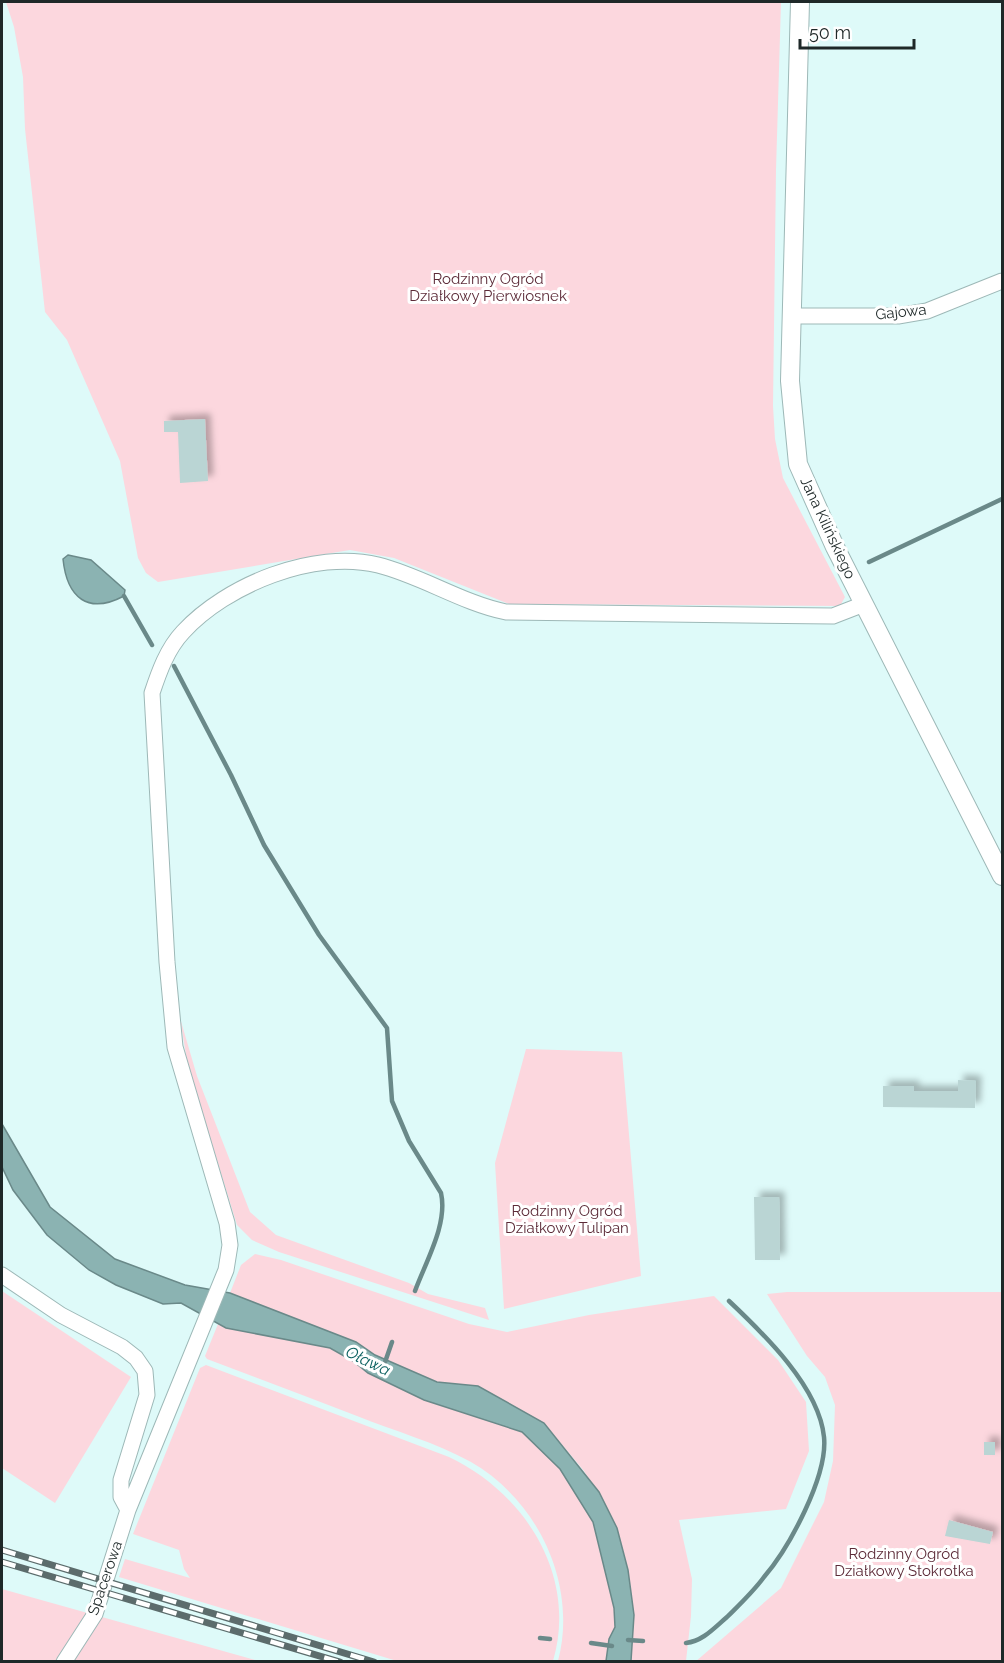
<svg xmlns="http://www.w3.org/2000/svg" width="1004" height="1663" font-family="Raleway,sans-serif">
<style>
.green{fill:#fcd7de}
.water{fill:#8bb3b2;stroke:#6a8989;stroke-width:1.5}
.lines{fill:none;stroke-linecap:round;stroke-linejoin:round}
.stream{stroke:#6a8989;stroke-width:4.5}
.building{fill:#bad5d4;filter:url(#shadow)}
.minor-casing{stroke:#9db8b7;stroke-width:17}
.tertiary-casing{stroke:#9db8b7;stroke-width:20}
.minor{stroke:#fff;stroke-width:15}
.tertiary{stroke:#fff;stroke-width:18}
.rail-casing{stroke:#5c6c6c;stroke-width:7}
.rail{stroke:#fff;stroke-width:4.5;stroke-dasharray:14;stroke-linecap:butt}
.labels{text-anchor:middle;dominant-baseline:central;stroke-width:6;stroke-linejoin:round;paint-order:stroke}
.park-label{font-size:15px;fill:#5c2b38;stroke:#fff}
.street-label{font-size:15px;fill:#1e2828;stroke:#fff}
.water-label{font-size:16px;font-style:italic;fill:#0c6160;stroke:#fff}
</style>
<defs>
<filter id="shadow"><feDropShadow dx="5.5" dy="-5.5" stdDeviation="3" flood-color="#0004"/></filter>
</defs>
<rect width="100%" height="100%" fill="#defaf9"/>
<!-- green -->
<path class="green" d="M6,2H781L776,170L773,406L775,439L783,478L845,597L840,606L509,604L394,558L350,550L158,582L146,573L138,558L120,461L67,340L45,312L25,129L23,77L14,27Z
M180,1018L197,1076L250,1212L276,1235L409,1283L428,1294L485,1308L489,1320L279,1252L252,1240L237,1225L188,1067Z
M526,1049L622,1052L641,1276L504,1309L495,1163Z
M255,1254L281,1260L469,1324L507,1332L589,1315L714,1296L778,1360L806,1402L809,1451L786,1509L679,1520L692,1579L691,1616L686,1661H631L634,1615L628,1569L617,1528L584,1471L544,1423L478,1386L437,1382L375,1355L356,1342L230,1293L241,1265Z
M2,1291L131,1377L55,1503L2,1468Z
M787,1292H1002V1661L695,1662L781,1588L824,1502L833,1461L835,1405L825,1377L807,1356L767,1294Z
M218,1324L330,1348L353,1361L368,1373L429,1401L522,1432L560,1469L593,1522L614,1608L615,1627L609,1639L606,1661H558C578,1586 539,1501 471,1462C435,1442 394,1431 357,1416C307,1397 257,1378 207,1359L205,1356Z
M206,1365L449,1457C525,1493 578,1576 553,1661H397L119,1577L125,1559L190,1578L184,1569L179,1550L133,1534L200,1368Z
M2,1589L259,1661H2Z"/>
<!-- water -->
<path class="water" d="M68,555L91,560L125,590L124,596C88,615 67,598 63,559Z
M2,1124L50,1207L115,1259L185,1285L230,1293L356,1342L375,1355L437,1382L478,1386L544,1423L599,1492L617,1528L628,1570L634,1615L631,1661H606L609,1639L615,1627L614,1608L593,1522L560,1469L522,1432L424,1400L368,1373L353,1361L330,1348L226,1328L181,1303L163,1304L116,1285L89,1270L47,1235L13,1190L2,1167Z"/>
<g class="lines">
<!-- stream -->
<path class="stream" d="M869,562L1002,499
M124,596L152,645
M174,666L231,775L264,845L319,935L387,1028L392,1101L409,1141L441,1193C448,1224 426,1261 415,1291
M384,1365L392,1342
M540,1638L550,1639
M628,1640L643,1641
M591,1643L612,1646
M686,1643C703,1641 714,1628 727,1617C740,1604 753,1592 764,1577C789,1548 828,1476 824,1437C819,1387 764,1334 729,1301"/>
</g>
<!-- building -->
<path class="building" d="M205,419L208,481L180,483L178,432H164V421Z
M958,1080L976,1081L975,1108L883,1107V1086H914V1091H958Z
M754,1197H779L780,1260H755Z
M984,1442H995V1455H984Z
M949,1520L993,1532L990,1544L945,1536Z"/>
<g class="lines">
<defs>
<path id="minor" d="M793,316H898L927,311L1002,281
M2,1275L61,1315L122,1347L136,1358L145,1371L147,1395L121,1480V1497L128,1510
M64,1662L95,1614L128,1510L226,1270L230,1245L227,1223L175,1047L167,962L152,693C159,672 167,649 183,632C226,585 314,549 378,565C422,576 462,603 506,612L833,616L864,604"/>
<path id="tertiary" d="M800,2L790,381L798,464L835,547L1002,876"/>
</defs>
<!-- minor casing -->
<use href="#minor" class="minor-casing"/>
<!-- tertiary casing -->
<use href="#tertiary" class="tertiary-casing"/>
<!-- minor -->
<use href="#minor" class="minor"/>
<!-- tertiary -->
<use href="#tertiary" class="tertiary"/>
<defs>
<path id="rail" d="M2,1550L374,1662
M2,1562L340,1662"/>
</defs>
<!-- rail casing -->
<use href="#rail" class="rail-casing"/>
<!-- rail -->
<use href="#rail" class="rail"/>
</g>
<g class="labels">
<!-- park labels -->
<g class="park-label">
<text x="488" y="279">Rodzinny Ogród<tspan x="488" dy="17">Działkowy Pierwiosnek</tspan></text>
<text x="567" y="1211">Rodzinny Ogród<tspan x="567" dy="17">Działkowy Tulipan</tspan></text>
<text x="904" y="1554">Rodzinny Ogród<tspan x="904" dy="17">Działkowy Stokrotka</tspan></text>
</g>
<!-- street labels -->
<g class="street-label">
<text transform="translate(901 312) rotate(-6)">Gajowa</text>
<text transform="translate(828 528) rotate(65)">Jana Kilińskiego</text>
<text transform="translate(105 1578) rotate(-71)">Spacerowa</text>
</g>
<!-- water labels -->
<g class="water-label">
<text transform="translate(368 1361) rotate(26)">Oława</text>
</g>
</g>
<!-- border -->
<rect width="1004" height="1663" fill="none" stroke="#1e2828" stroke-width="6"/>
<!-- scale -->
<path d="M800 39v9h114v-9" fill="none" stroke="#1e2828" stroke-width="3"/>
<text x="809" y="39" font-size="18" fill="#1e2828" stroke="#ffffff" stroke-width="4.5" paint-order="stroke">50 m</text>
</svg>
